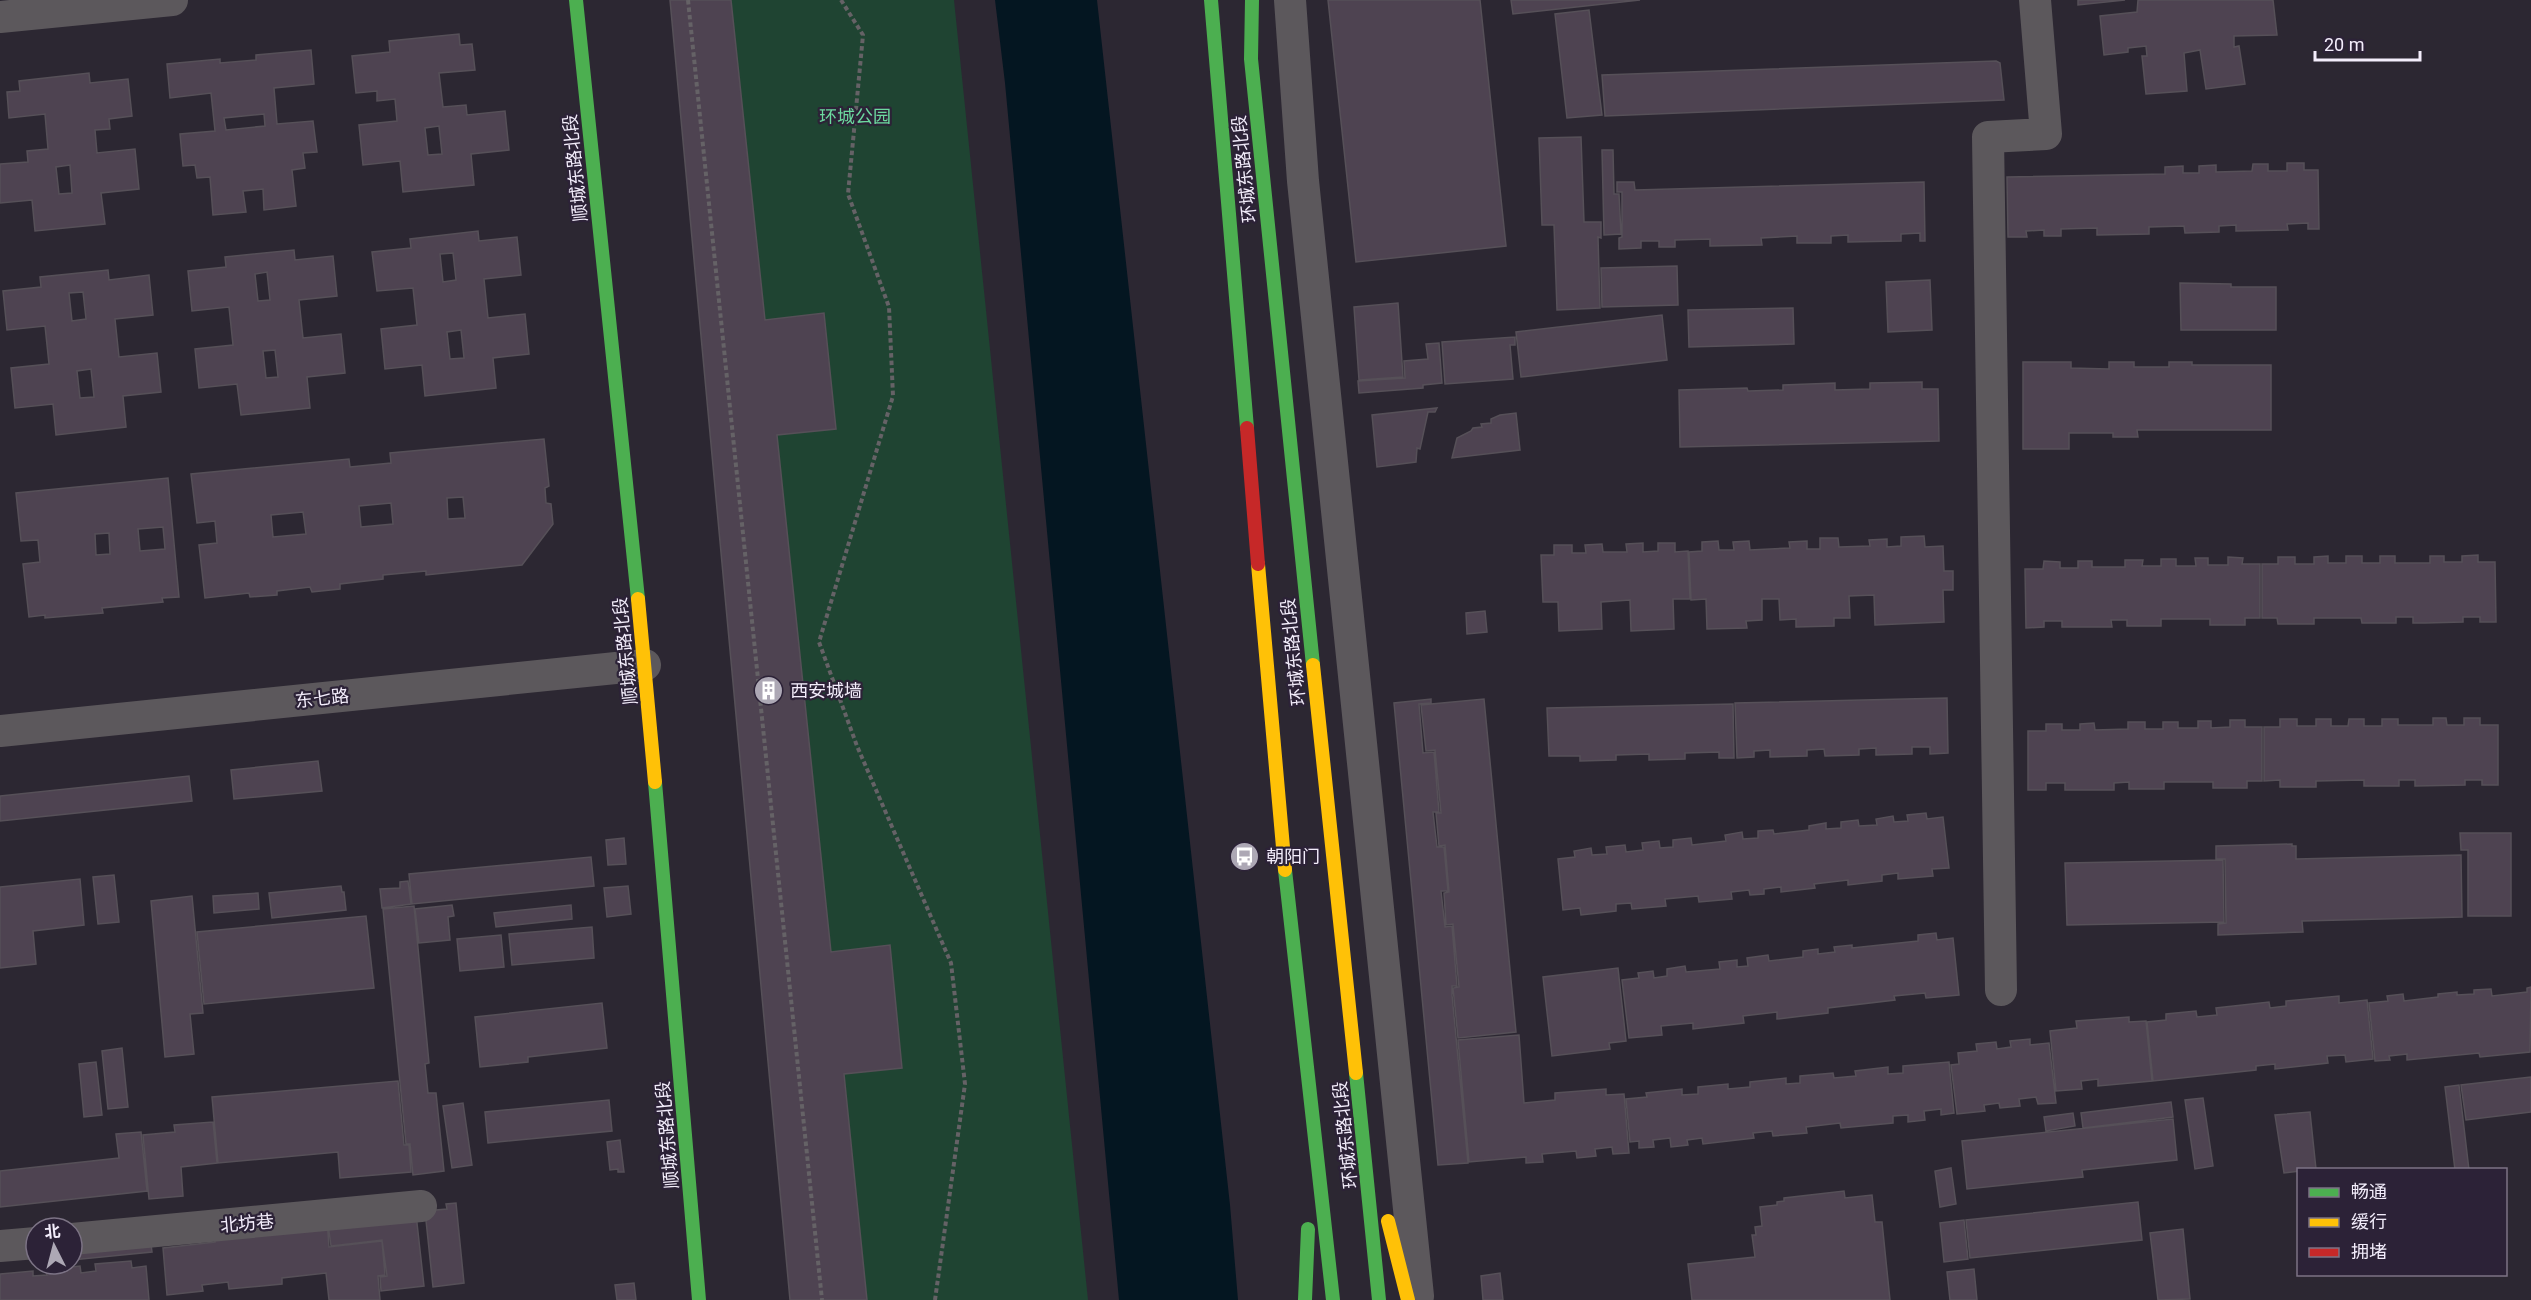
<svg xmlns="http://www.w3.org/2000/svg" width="2531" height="1300" font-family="Roboto,'Noto Sans SC',sans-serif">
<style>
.green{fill:#1f4432}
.water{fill:#041621}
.building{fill:#4e4351;stroke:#565058;stroke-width:1.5;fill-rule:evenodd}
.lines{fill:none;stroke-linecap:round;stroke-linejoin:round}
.path{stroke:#656266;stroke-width:4;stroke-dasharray:4.5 3;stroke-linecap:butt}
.street{stroke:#5c585c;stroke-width:32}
.fast{stroke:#4caf50;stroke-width:14}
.slow{stroke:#ffc107;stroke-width:14}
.jam{stroke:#c62828;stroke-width:14}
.labels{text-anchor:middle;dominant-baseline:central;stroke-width:4.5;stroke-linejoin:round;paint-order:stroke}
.park-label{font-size:18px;fill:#6cd99f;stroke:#2c2237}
.street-label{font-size:18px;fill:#f3edfb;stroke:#2c2237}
.poi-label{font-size:18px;fill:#f3edfb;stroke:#2c2237;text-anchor:start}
</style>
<rect width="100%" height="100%" fill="#2c2732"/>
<!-- green -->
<path class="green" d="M731,0H954L1088,1300H867L844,1074L902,1068L890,946L831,952L777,435L835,429L824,314L765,320Z"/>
<!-- water -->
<path class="water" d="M995,0H1097L1230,1205L1238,1300H1119L1005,83Z"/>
<!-- building -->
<path class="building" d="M670,0H731L765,320L824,313L836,429L777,435L831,952L890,945L902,1068L844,1074L867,1300H790Z
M1328,0H1480L1506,246L1356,262Z
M1511,0H1640L1513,14Z
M2078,0H2125L2078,5Z
M2138,0H2273L2277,35L2234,36V47L2239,46L2245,84L2206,89L2200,50L2184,53L2187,91L2146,94L2142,56H2147L2146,46L2128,48V52L2104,55L2100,16L2137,12Z
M1589,10L1602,115L1567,118L1555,14Z
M459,34L460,45L472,44L475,70L439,73L443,107L466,105L467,115L505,111L509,150L471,154L474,185L403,192L400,161L363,165L359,125L397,121L395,99L377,101V91L356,93L352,56L390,52L389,41ZM439,126L442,154L428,155L425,128Z
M311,50L314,84L274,88L277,124L313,121L317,152L303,153L305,168L292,170L296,206L264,210L263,189L243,191L246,212L213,215L210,177L197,178L195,165L183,166L180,134L215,131L211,93L170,98L167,64L220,59V63L256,60V55ZM264,114L265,126L226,130L224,118Z
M1996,61L2000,63L2004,100L1605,116L1602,75Z
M89,73L90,83L128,79L132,116L109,119L110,129L95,130L97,153L135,149L139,189L101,193L105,224L35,231L32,200L0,203V164L28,162L27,151L48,149L45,114L9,118L7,92L20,91L19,81ZM70,165L72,193L59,194L56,167Z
M1581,137L1584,222H1601V238L1598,237L1600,308L1557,310L1554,225H1542L1539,138Z
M1602,150H1613L1614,194H1619L1621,234L1604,235Z
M2287,163H2304V170H2318L2319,229H2308V223L2287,224L2288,230L2236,231V225L2219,226V232L2185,233L2184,226L2149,227V234L2097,235V228L2061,229V236H2044V230L2026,231L2027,237H2008L2007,177L2165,174V167L2183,166V173H2199V166L2216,165V172L2252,171L2253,164H2268V171H2287Z
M1617,182H1634L1635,190L1924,182L1925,241H1920V233L1901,234V241L1848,242V235L1831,236V243H1797V236L1761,238L1762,245L1710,246V239L1675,240V247H1659V241H1641V248L1619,249V238L1622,237V192H1617Z
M478,231L479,241L517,237L521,275L484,279L488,318L525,314L529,354L493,358L496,388L425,396L422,365L385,369L381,329L417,325L413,288L377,291L372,252L411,248L410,239ZM453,253L456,280L443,282L440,254ZM461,330L464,358L450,359L447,332Z
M294,250L295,260L333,256L337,296L299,300L303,338L341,334L345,373L307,377L310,408L241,415L237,384L199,388L195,349L233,345L229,307L192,311L188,271L226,267L225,257ZM267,272L270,300L258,301L255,274ZM275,350L278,377L266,378L263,351Z
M1677,266L1678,305L1602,307L1601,268Z
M108,270L109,280L149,275L153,315L115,319L119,357L157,353L161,392L123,396L126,427L56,435L53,404L15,408L11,368L49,364L45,326L7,330L3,291L41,287L40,277ZM83,292L86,319L72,321L69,293ZM91,369L94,397L80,398L77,371Z
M1930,280L1932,330L1888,332L1886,282Z
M2180,283L2231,284V287H2276V330H2181Z
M1398,303L1403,377L1359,380L1354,307Z
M1793,308L1794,344L1689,347L1688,310Z
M1662,315L1667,360L1521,377L1516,332Z
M1515,337V345H1510L1513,379L1445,384L1442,342Z
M1439,343L1442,383L1423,385V388L1359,393L1358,381L1405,378L1404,361L1428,359L1426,344Z
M2023,362H2071V368L2109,369V362H2134V367H2169V362H2192V365H2271V430H2137L2138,437H2113V433H2069V449H2023Z
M1922,382V389H1938L1939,441L1680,447L1679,390L1747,388L1748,391L1783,390V385L1835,383V390L1870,389V383Z
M1437,408L1435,412H1428L1420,449L1417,448L1416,462L1377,467L1372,415Z
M1516,413L1520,450L1452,458L1457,438L1471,431L1473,428L1482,427L1481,424L1491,423V419L1500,415Z
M544,439L549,486L545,488L546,503L551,504L553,524L522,565L426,575V571L383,575V579L340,584V589L312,592L310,587L277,591V595L250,597L249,593L205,598L199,545L217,543L215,521L197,523L191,474L349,459L350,467L391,463L390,453ZM463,497L465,518L448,519L447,498ZM391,503L393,524L361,527L359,506ZM303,512L306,534L273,537L271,515Z
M168,478L179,597L162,598L163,602L102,608L103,613L45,618V615L29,617L23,564L40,562L38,540L21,541L16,493ZM163,527L165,549L140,551L138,529ZM109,533L110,554L96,555L95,534Z
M1924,536L1925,547L1943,546L1944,571H1953V590H1943L1944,622L1875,625L1874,595L1849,596L1850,618H1834V626L1796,627V619L1780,620L1779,599H1762V620L1746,621L1747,628L1707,629L1706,599L1691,600L1689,552L1702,551V542L1718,541L1719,550H1734L1733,542L1749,541L1750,550L1790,548L1789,542L1807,541V549H1820V538H1838L1839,547L1870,546L1869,540L1887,539V547L1901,546V537Z
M1643,543V552L1658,551V543H1675V552L1688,551L1690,599H1673L1674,629L1631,631L1630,600L1601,602L1602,629L1559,631L1558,602H1543L1541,555H1554V545H1572V553H1586L1585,545L1602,544L1603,552H1627L1626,544Z
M2478,555V562H2495L2496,622H2480V617H2463V622L2425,623H2413V617H2396V623H2362L2361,618H2314V624H2278L2277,618H2262V564H2278V557H2295V564H2314V557L2328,556V563H2346V556H2362V563H2380V556H2395V563H2430V556H2444V562H2462V556Z
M2228,557L2243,558L2242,564H2260V618H2245V625H2210V619H2161V626H2127V620H2111L2112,627H2062V621H2044V627L2026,628L2025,569H2043L2044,561L2060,562V568H2078V561H2092V567H2125V560H2143L2142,566H2161V559H2176V566H2196L2195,558H2208V565H2228Z
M1485,611L1487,632L1467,634L1466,613Z
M1947,698L1948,753L1930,754V747H1912V754L1876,755V748L1859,749V755L1825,756L1824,749L1807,750V756L1770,757V750L1754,751V757L1737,758L1735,703Z
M1431,699V703L1419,704L1423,753L1434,752L1439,812H1433L1435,830L1437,847H1444L1448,891H1441L1445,927L1452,926L1457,986H1452V995L1468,1163L1438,1165L1394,703Z
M1484,699L1516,1032L1458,1038L1453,988L1459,987L1453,924L1446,925L1444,893L1449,892L1445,845L1439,846L1436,813H1441L1435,750L1426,751L1421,705Z
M1733,704L1734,758H1719V752L1685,753V759L1649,760V754L1616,755V760L1580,761V756H1549L1547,708Z
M2433,718H2446L2447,725H2464V718H2480V725H2498V785H2482V780H2465V785L2415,786V780H2399V786H2364V780L2316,781V787H2280V780L2264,781V727H2280V719H2297V726H2316V719H2331V726H2348L2349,719H2364V726H2382V719H2398V725H2433Z
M2230,720H2245V727H2262V781H2247V788H2213V782H2164V789H2129V782L2114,783V790H2065V783H2046V790H2028V731H2046V724H2062V730H2080V724L2094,723L2095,730L2128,729V722H2145V729H2163V722H2178V728H2198V721H2211V728L2230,727Z
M318,761L322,791L234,799L231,770Z
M189,776L192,801L0,821V796Z
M1926,813L1927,819L1943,817L1949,868L1932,869L1933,876L1898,879V873L1882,875V881L1848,885V880L1814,884L1815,888L1781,892V887L1764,889V894L1750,895L1749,890L1731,892L1732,899L1699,902L1698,896L1665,899L1666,906L1632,909L1631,903L1616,904V911L1581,915L1580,908L1563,910L1558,859L1575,857L1574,851L1591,848L1592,855L1607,854L1606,847L1625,845L1626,852L1643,850L1642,843L1659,841L1660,848L1673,847V840L1691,838L1692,845L1726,841L1725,835L1742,832L1743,839L1758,838V831L1773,830L1774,834L1809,830V826L1826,823V829L1841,828V822L1858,820L1859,826L1877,825L1876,819L1893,816L1894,822L1908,821L1907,815Z
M2460,833H2511V916H2468V850H2461Z
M624,838L626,864L608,865L606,840Z
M2292,844V846H2296V859L2461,855L2462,917L2302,921L2303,932L2218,935V924L2226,923L2225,859H2216V846Z
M591,857L594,886L412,904L409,874Z
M2223,860L2224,922L2067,925L2065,863Z
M114,875L119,922L98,924L93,877Z
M80,879L84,925L33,931L36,964L0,968V887Z
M408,881L411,904L382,908L380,889L400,888V882Z
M341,886L342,892H344L346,910L272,918L269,893Z
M628,886L631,914L607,917L604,888Z
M258,893L259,909L214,913L213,896Z
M192,896L203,1013L190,1014L194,1054L165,1057L151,901Z
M452,905L454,916L448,917L450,940L419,943L415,909Z
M571,905L572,919L496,927L494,913Z
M414,906L429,1063L425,1064L428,1093H436L444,1171L413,1175L410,1144H406L383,909Z
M366,916L374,988L204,1004L197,932Z
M592,927L594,958L512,965L509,934Z
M1936,933L1937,940L1953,938L1959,995L1926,998L1925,993L1894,996L1895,1000L1828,1008V1013L1777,1019V1012L1743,1016L1744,1023L1693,1029V1023L1661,1026L1662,1035L1629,1038L1622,980L1639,978L1638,973L1653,971L1654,978L1667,976V969L1685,966L1686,972L1720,969L1719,962L1737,960V967L1748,966L1747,958L1768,955L1769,961L1803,957V951L1818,949V954L1835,952L1834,947L1852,945V948L1918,941V935Z
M501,935L504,967L460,971L457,939Z
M1618,968L1626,1041L1609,1043L1610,1049L1552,1056L1543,977Z
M2531,987L2530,1052L2480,1057L2479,1053L2407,1060V1054L2389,1056L2390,1060L2375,1061L2369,1003L2388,1001L2387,996L2403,994L2404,1001L2438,997V994L2457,992V995L2474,994V990L2491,989L2492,996L2527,992V988Z
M2339,996V1003L2367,1000L2373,1059L2346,1062L2345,1055L2327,1056L2328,1063L2275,1069V1064L2256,1066V1070L2153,1081L2147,1022L2166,1020V1014L2196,1011L2197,1017L2217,1015L2216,1008L2269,1002L2270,1008L2286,1006V1001Z
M602,1003L607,1048L528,1057V1062L480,1067L475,1017Z
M2129,1017V1022L2146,1021L2152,1081L2098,1086V1079L2081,1081L2082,1089L2056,1091L2050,1031L2077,1028L2076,1021Z
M1519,1035L1524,1103L1555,1100V1093L1606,1089V1095L1624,1094L1629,1153L1613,1154L1612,1147L1595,1149L1596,1156L1577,1158L1576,1151L1542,1154L1543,1162L1526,1163V1157L1469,1162L1458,1040Z
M2030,1039V1045L2049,1043L2056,1103L2038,1104L2036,1097L2019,1099L2020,1106L2000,1108L1999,1103L1984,1105L1985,1111L1957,1114L1951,1065L1959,1064L1958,1053L1977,1051L1976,1044L1996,1042L1997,1049L2011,1047L2010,1041Z
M122,1048L128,1107L108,1109L102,1051Z
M96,1062L102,1115L84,1117L79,1064Z
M1949,1062L1954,1113L1941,1115V1109L1924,1111L1925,1120L1908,1122V1115L1893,1116V1123L1841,1128L1840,1123L1806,1127L1807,1133L1773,1136L1772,1131L1753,1133L1754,1138L1703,1144L1702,1138L1687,1140L1688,1145L1671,1147L1670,1138L1653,1140L1654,1147L1639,1148V1141L1630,1142L1626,1099L1647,1097L1646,1093L1682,1089V1095L1698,1094V1087L1728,1084V1089L1750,1087V1082L1786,1078V1084L1800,1083V1076L1833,1073L1834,1078L1856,1076L1855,1071L1888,1067V1074L1903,1073V1066Z
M2531,1077V1112L2466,1120L2461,1085Z
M398,1081L404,1145H409L411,1172L340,1178L338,1152L218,1163L212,1097Z
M2459,1085L2469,1170H2455L2445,1087Z
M2203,1098L2213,1166L2195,1169L2185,1100Z
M609,1100L612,1131L488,1143L485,1112Z
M2171,1102L2173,1117L2083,1128L2081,1113Z
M463,1103L472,1165L452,1168L443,1106Z
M2310,1112L2316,1169L2284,1173L2275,1115Z
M2073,1113L2075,1126L2046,1131L2044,1117Z
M2173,1119L2177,1160L2082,1170L2083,1177L1967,1189L1962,1141Z
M213,1122L217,1163L181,1167L183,1196L149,1199L143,1135L175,1132L174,1125Z
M141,1132L147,1191L0,1207V1171L119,1158L116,1134Z
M620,1140L624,1172H618V1169L610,1170L607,1142Z
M1951,1168L1956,1204L1940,1207L1935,1171Z
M1844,1191L1845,1198L1872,1195L1875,1222H1882L1890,1300H1692L1688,1264L1755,1257L1752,1235H1756L1755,1227L1762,1226L1760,1207L1777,1205V1202L1784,1201V1198Z
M2138,1202L2142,1240L1970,1258L1966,1220Z
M456,1203L464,1283L433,1287L425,1211L447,1209L446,1204Z
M416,1214L424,1286L381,1291L380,1277L387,1276L382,1240L331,1246L328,1224Z
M327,1220L329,1247L382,1241L385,1275L378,1276L380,1300H329L326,1273L282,1278V1284L229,1289L228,1282L202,1285L203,1291L167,1295L163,1248L215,1242L214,1232Z
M1964,1220L1968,1259L1944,1262L1940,1223Z
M2183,1229L2190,1299L2158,1300L2150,1233Z
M151,1244L152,1252L72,1260V1253Z
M131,1261L132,1268L146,1266L149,1300H0V1274L33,1271V1276L47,1275L46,1270L80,1266L81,1273L96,1271L95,1264Z
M1974,1269L1977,1300H1950L1947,1272Z
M1500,1273L1503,1300H1483L1481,1276Z
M634,1283L636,1300H617L615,1285Z"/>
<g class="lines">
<!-- path -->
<path class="path" d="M688,0L822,1300
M841,0L863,35L848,194L889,307L893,396L819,642L857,746L951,963L965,1084L935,1300"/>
<!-- street -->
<path class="street" d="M1290,0L1303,181L1418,1296
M0,17L172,0
M0,731L645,665
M2001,990L1988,137L2046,134L2035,0
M72,1239L421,1206
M0,1246L36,1243"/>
<!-- fast -->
<path class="fast" d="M576,0L638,599
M1211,0L1247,428
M1252,0L1251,59L1313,665
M655,782L699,1300
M1285,870L1333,1300
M1356,1073L1379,1300
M1305,1300L1308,1229"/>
<!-- slow -->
<path class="slow" d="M1258,564L1285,870
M638,599L655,782
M1313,665L1356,1073
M1388,1221L1408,1300"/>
<!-- jam -->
<path class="jam" d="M1247,428L1258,564"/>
</g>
<!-- icons -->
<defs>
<symbol id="building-disc" viewBox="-11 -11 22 22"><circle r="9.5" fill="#ada8b5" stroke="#2c2237"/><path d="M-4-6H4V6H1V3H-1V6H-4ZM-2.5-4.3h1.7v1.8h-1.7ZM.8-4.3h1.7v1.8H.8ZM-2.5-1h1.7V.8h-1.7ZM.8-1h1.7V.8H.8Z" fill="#fff"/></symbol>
<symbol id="bus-disc" viewBox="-11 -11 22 22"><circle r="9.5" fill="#ada8b5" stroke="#2c2237"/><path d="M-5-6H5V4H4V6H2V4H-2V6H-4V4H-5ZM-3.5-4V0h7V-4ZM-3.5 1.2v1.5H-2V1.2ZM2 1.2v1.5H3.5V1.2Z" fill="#fff"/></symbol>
</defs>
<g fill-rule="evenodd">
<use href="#building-disc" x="752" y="674" width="33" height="33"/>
<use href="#bus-disc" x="1228" y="840" width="33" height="33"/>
</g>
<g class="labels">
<!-- park labels -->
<g class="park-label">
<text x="855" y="116">环城公园</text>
</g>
<!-- street labels -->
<g class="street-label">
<text transform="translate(575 168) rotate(-96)">顺城东路北段</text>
<text transform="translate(1244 169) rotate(-96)">环城东路北段</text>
<text transform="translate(625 651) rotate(-96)">顺城东路北段</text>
<text transform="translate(1293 652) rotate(-96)">环城东路北段</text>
<text transform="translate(322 698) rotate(-6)">东七路</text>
<text transform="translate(667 1135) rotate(-95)">顺城东路北段</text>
<text transform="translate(1345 1135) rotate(-96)">环城东路北段</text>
<text transform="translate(247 1223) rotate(-5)">北坊巷</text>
</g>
<!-- poi labels -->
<g class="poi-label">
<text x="790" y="690">西安城墙</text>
<text x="1266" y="856">朝阳门</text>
</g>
</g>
<!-- legend -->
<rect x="2297" y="1168" width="210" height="108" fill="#2c2237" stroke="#7c7385" stroke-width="1.5"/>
<rect x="2309" y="1188" width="30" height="9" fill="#4caf50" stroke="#7c7385" stroke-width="1.5"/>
<text x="2351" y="1198" font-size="18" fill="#f3edfb">畅通</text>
<rect x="2309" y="1218" width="30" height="9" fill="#ffc107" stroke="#7c7385" stroke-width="1.5"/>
<text x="2351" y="1228" font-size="18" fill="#f3edfb">缓行</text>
<rect x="2309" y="1248" width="30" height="9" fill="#c62828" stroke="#7c7385" stroke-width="1.5"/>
<text x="2351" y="1258" font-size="18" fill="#f3edfb">拥堵</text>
<!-- north arrow -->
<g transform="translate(54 1246) rotate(354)"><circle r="28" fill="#2c2237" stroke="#7c7385" stroke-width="1.5"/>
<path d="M0-4.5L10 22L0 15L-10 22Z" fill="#ada8b5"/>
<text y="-9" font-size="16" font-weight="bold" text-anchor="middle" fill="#f3edfb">北</text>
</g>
<!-- scale -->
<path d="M2315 51v9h105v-9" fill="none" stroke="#f3edfb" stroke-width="3"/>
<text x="2324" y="51" font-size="18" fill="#f3edfb" stroke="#2c2237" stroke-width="4.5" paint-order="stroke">20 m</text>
</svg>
